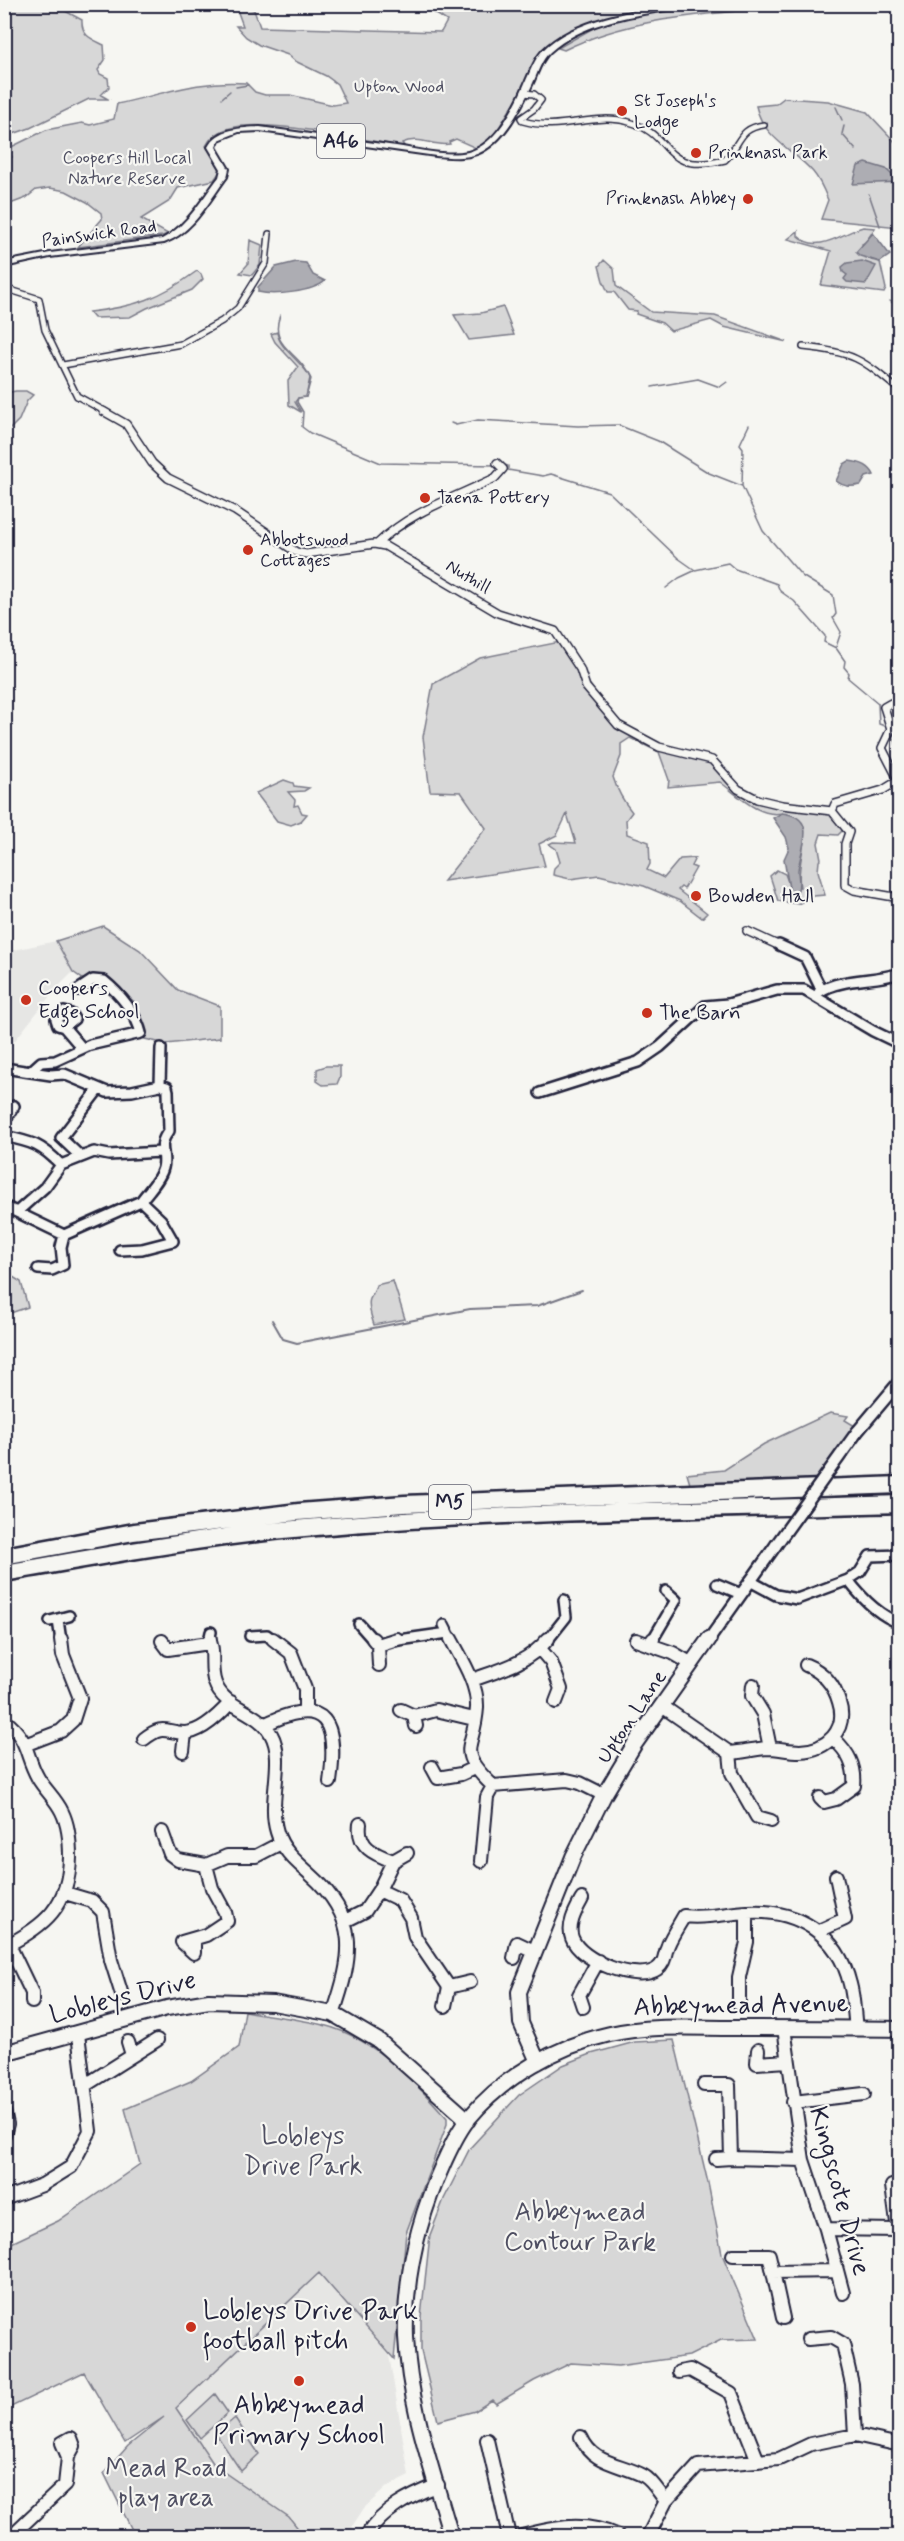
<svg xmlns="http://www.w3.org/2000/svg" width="904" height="2541" font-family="Mynerve,sans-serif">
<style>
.built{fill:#e6e6e4}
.green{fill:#d7d7d7;stroke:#7c7c89;stroke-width:1.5}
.water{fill:#adadb3;stroke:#757583;stroke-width:1.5}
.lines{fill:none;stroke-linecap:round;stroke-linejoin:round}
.stream-far1{stroke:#757583;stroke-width:1.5}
.stream{stroke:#757583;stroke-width:2}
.minor-far3-casing{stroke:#22223b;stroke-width:8}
.minor-far2-casing{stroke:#22223b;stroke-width:10}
.minor-far1-casing{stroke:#22223b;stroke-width:14}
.minor-casing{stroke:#22223b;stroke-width:16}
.tertiary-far1-casing{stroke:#22223b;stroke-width:15}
.tertiary-casing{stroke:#22223b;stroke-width:18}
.primary-casing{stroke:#22223b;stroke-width:4}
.motorway-casing{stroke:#22223b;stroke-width:5}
.minor-far3{stroke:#f6f6f2;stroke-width:5}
.minor-far2{stroke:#f6f6f2;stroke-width:7}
.minor-far1{stroke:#f6f6f2;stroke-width:9}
.minor{stroke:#f6f6f2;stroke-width:12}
.tertiary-far1{stroke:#f6f6f2;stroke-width:10}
.tertiary{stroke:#f6f6f2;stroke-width:14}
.primary{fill:#f6f6f2;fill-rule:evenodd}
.motorway{fill:#f6f6f2;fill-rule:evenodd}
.tertiary-bridge-casing{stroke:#22223b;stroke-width:15;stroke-linecap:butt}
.tertiary-bridge{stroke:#f6f6f2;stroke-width:10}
.poi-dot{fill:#c8321e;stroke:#f6f6f2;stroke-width:2}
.labels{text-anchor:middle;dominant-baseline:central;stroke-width:4.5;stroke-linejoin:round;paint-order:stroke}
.far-park-label{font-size:18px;fill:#4f4f62;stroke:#f6f6f2}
.far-poi-label{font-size:18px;fill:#22223b;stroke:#f6f6f2;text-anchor:start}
.far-street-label{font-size:18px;fill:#22223b;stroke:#f6f6f2}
.shield{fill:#f6f6f2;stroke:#626272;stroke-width:1.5}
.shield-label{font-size:20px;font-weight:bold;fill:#22223b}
.poi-label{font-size:21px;fill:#22223b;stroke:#f6f6f2;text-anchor:start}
.street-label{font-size:21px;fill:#22223b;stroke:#f6f6f2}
.near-street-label{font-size:26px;fill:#22223b;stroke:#f6f6f2}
.near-park-label{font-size:26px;fill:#4f4f62;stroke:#f6f6f2}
.near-poi-label{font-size:26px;fill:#22223b;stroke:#f6f6f2;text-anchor:start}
</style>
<rect width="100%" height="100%" fill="#f6f6f2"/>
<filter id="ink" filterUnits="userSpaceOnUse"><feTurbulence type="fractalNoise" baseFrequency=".0167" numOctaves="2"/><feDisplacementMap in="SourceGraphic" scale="12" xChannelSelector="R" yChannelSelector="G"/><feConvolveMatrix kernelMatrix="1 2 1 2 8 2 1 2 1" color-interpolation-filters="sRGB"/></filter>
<g filter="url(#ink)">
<!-- built -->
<path class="built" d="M56,941L73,972L54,991L5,1053V952Z
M319,2273L389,2355L409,2476L387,2487L364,2508L353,2525L351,2536H304L289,2517L259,2499L215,2466L176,2408Z"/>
<!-- green -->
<path class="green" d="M5,4L54,5L82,20C81,36 92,39 104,45L105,60L98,70L100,74L108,78L109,87L101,95L108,99H89L30,128L13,134L5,141Z
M237,5L254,10L260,27L441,32L447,21L422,5H681L604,18L549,47L493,137L478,149L456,139L449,142L450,144C433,147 419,135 402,143L405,147C363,140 265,117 227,129C218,132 210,138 206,146L220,166L219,173L214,180L178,188L170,201L141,219L168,234L162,236L78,247L102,219L101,213L87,202L66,191L50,188L36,190L26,198L5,206V163L12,157L5,150L46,130L82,123L90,125L114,119L117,104C160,95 200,79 246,83L255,92L265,95H290L333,105L346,103L337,84L326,76L295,61L288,55L259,45L246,37L236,26H243L236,7Z
M715,5H799C720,14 637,14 564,50L558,48L602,23L642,13Z
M784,98L828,101L867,112L899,146V227L821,219L828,200C824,190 820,180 813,172C793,149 763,138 756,106L776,104Z
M863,227L875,228L866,242L862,244L871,260L880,262L886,289L884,293L821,285L831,251L788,239L798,231V236C817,255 844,232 863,227Z
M250,240L262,245L260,265L252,275L240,273L248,264Z
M604,260L614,269L616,286L651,312L715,316L787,342L724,327L711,320L671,331L662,323L636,314L637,311L628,310L614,292H608L603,281L599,266Z
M197,271L201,274L203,279L192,290L147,308L130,317L94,318L89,312C135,307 160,298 197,271Z
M503,307L514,335L469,340L454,315L481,313Z
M277,332C279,350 304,362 311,379L306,397L298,398L295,402L301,412L289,405L288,381L298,367L275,342L271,334Z
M16,391H26L33,395L27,401L19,420L5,434V393Z
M560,642L618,725L634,735L709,761L744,795L828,812L844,829L838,835L821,834L818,843L821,859L819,861L818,871L825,895L813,896L798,904L778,901L770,876L777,870L785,874L790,887H800C796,865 807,847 804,826L782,813C758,818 737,794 720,782L668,787L669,780L659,752L630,738L621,744V756L613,777C617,790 623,801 632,812L626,820L627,834L649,842L650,864L647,870L664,878L680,859L695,858L691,866L696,868L684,889L681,887L678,890L707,913L702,918L680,901L644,886L599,875L570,879L553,875L554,868L560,862L556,849L549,844L553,842L576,843L567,814L557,835L539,844L545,866L444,881L486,828L461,792L430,791L423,737L433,684L480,658Z
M284,780L293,783L294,786L309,788L304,791L288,792L295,800L294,806L298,805L302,813L307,814L301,821L291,825L277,821L256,793Z
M103,926L140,950L178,990L220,1006V1038L166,1044L145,1039L141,1033L138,1005L107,978L84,980L73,972L56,941Z
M326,1066H340V1077L337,1084L323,1085L317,1081V1069Z
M5,1272L21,1282L28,1307L5,1315Z
M393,1281L405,1319L374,1325C372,1318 367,1306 370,1299C373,1293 375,1291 376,1285Z
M830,1413L848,1416L845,1420L855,1426L814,1480L690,1484L687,1474L724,1470L764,1444Z
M245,2011C270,2016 297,2018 323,2025C373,2037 414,2081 447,2118V2124L406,2233L394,2359L319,2273L176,2408L215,2466L289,2517L304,2536H135L104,2473L128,2446L164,2417L125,2443L84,2372L9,2408L4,2379L5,2246L58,2221L140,2164L125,2109L191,2081L239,2047Z
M674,2040L708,2183L722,2254L758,2339L721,2340L689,2356L618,2366L571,2363L534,2381L496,2404L492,2400L475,2411L438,2421L421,2351V2317L430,2235L444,2199L470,2148L519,2095L563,2065L591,2054L635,2042Z
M215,2394L228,2413L200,2438L187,2420Z
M235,2418L259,2454L241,2471L216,2434Z"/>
<!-- water -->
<path class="water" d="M866,163L886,169L899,182L853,184L858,166Z
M873,233L890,255L880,262L860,256L856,252Z
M862,261L876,266L866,284L847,282L844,279L847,275L843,272L842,267L847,263Z
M296,262L306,263L313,275L325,281C313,292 274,296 258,292V287L276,267Z
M849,461C859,462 870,466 874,475L866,477L861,485C851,487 844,487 836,481L844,464Z
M782,813C819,817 801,847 798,870C798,878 801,885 797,892L790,894L784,859L789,848L786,837L773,818Z"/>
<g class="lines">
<!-- stream-far1 -->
<path class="stream-far1" d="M236,87L248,85
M222,98L230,91
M836,107L842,120
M844,126L842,134L856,150
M869,194L880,226
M890,301L900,308
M280,315C268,348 300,351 310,378L306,397L298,398L297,402L303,412L302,427L310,433L381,463L495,465
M4,368L9,372L4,386
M652,387L698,379L720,387L727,382
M451,423L456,425L478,420L578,426L618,425L658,441L709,473L742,486
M749,425L740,444L743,448L742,486L763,531L802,576L833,595L836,614L833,618L841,632L836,647
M501,464L508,466V470L543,476L551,474L609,492L678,558L695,570L728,563L735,569L777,584L780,591L794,601L825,636L824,642L836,648L845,661L844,667L849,673L848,678L878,703L879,724L888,727
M666,588L679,578L694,571
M893,729L900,762"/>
<!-- stream -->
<path class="stream" d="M272,1320L283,1339L297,1343L470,1309L537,1306L582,1290"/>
<defs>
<path id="minor-far3" d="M524,93L534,94L541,100L534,109L521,118L523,121C560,132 594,112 629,122C676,135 659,175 725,160C741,144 738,128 764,125
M4,288L39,299L45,330L77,396L106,412
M803,347C854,352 862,359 900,391
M63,365L181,344L222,321L238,308L266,263L269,234"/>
<path id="minor-far2" d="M103,411L126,424L152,463L168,478L235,511L296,552L306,554L374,544L385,546L498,613L555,631L580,669L586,687L618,725L659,747L712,760L738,789L757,799L782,805L832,811L849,832L845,844V885L854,890L900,898
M377,544C411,511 454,498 495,478L503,469L497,463
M832,811L835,804L883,790L896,782L897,777L882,748L891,729L884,707L891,703
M747,931L782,947"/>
<path id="minor-far1" d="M779,945L805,957L821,989
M819,992C842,977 874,982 900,973
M64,1012L71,1014L74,1019L64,1027L58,1025L56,1019Z
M64,1027L82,1048
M4,1068L51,1075L64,1074L107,1092L132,1091L160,1085
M31,1071L41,1062L55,1061L90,1045L141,1033C136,1013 120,994 104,981L93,980L78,990
M160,1085L161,1048
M540,1093L638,1062L660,1047L705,1006L728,1004L777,990H804L873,1031L900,1044
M4,1122L14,1106
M4,1136C32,1142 41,1144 61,1165L45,1187L18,1211
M61,1138L98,1090
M61,1138L80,1156
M61,1165L94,1152L109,1155L161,1152
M141,1201C148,1191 160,1180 163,1168C167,1153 156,1146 169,1131L168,1091L167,1087L160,1085
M4,1206L64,1235L141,1201L161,1220L173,1241L142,1249L120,1250
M38,1269L52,1270L63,1265L61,1247L64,1235
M848,1580C861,1597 879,1616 900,1623
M750,1581L776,1595L797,1599L848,1580L860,1572L870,1556L900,1555
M717,1584L741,1594
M58,1620L61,1641
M50,1621L69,1616
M359,1624L374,1641
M444,1625L452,1641
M250,1636L267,1635L275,1641
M636,1640L638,1641
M209,1641L211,1632
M392,1641L448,1633
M547,1641L566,1617L564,1600
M652,1641L676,1600L666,1591"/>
<path id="minor" d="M210,1639C210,1645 212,1645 212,1651C213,1661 211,1673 215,1683C224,1709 258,1710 271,1734C286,1760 267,1801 277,1832C282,1850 297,1862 310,1874C360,1918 353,1956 333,2014
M273,1639L291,1653L305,1689V1710
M373,1639L378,1645L397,1639
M451,1639C462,1660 478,1684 477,1708C474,1751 454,1749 493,1786L567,1780L580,1783L604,1795
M653,1639L650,1645L673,1653L692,1664
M636,1640L650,1645
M162,1641L168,1649L209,1643
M378,1645L379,1665
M540,1649L551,1662L561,1689L556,1702
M472,1680C500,1670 528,1663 548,1639
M753,1685L752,1696L763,1714L770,1748
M662,1706L730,1753L732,1773L757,1817L771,1821
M401,1710L414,1716L416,1726
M414,1716L436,1710L474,1719
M4,1720C30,1740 24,1753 38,1778C45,1790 56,1799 62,1812C69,1826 70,1841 70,1857C69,1906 45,1926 4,1947
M266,1724C328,1694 338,1724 330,1782
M144,1739C163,1724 165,1732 184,1733C201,1733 221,1713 231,1702
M27,1744L61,1731L73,1720L80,1698L63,1655L61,1639
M183,1751L185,1733
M730,1753C742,1752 755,1749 767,1748C778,1748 789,1751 800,1751C827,1750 848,1730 839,1702C834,1684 823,1672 806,1665
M432,1767L438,1778L461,1774L474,1768
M820,1798L824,1802L836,1799L854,1786C856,1766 848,1752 834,1739
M360,1824C357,1847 374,1854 393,1861
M162,1832L170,1854L178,1860L206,1865L227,1856H256L281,1843
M481,1861L487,1797L493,1786
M379,1890L400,1900L411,1918L415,1937L449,1987L445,2006
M65,1893L92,1901L103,1912L111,1960L122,1995
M582,1899C576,1910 567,1925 572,1938C580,1961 637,1983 657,1969C666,1962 664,1954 668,1945C672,1935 679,1925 684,1916C706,1919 726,1913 748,1912C797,1909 838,1934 850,1984C854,1998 854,2014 856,2029
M347,1920L365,1911L379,1890L393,1861L407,1853
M821,1930L845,1919L836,1876
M182,1942L206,1935L227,1921L225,1912L212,1888L206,1865
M182,1942L194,1953V1941
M9,1945L32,1993V2002
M514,1958L517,1943L534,1951
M449,1987L470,1982
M739,2004V1977L747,1942V1912
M583,2007L579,1995L598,1961
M784,2028L803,2160L826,2229L843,2293
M128,2042L132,2055
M758,2050L757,2063L788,2061
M704,2085H729L731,2158L803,2160
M84,2086L157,2040
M793,2102L864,2094
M4,2111L7,2124L4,2135
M716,2159L731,2158
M892,2186L898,2230
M4,2199L42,2185L71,2167L90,2131L78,2034
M826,2229L898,2230L900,2236
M733,2255H769L773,2272L836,2271
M773,2272L783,2318
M808,2339L831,2337L843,2344L852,2384L855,2435
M679,2372L690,2370L731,2393L758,2461
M581,2437C593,2465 620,2463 644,2476C653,2481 659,2493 666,2501
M71,2438L74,2446L68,2457L62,2443Z
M487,2440L509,2536
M11,2536L65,2485L68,2457
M366,2536C384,2509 408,2497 438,2485
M522,2536C556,2527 585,2521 618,2536
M648,2536L666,2501L698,2466L779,2459L811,2444L855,2435L900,2445"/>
<path id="tertiary-far1" d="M857,1432L900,1381
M708,1641L776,1545"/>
<path id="tertiary" d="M4,2053L167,2008L209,2001L273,2003L333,2014L379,2041L468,2120
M538,2062L521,2023L519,1992L573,1857L604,1795L634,1745L709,1639
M451,2536C433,2472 409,2405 406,2337C404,2276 419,2217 444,2162C451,2147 458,2131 469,2118C504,2076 557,2046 610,2034C650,2025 692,2028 732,2028C788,2028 844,2028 900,2029"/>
<path id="primary" d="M679,4H701C690,9 674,9 661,11C623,17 580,25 550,52C541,60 538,72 533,83C521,108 504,143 477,154C464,159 449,157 436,156L260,131L239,132L219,140L216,147L229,169L227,177C209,201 193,233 164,243L50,257L4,267V262L50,253L162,239C188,225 201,200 219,177L221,169L208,147C218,128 241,128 260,127C305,133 350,140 396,146C418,149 446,157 468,152C496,145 515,107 525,83C530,72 534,60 542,51C573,19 636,10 679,4Z"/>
<path id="motorway" d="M900,1477V1493L404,1512L298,1520L134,1540L4,1564V1548L134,1524L298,1504L404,1496Z
M900,1496V1512C701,1518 503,1518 305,1536C204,1545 104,1564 4,1581V1565C104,1548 204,1529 305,1520C503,1503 701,1503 900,1496Z"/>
</defs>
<!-- minor-far3 casing -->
<use href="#minor-far3" class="minor-far3-casing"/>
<!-- minor-far2 casing -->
<use href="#minor-far2" class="minor-far2-casing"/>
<!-- minor-far1 casing -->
<use href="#minor-far1" class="minor-far1-casing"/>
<!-- minor casing -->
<use href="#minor" class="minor-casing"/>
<!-- tertiary-far1 casing -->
<use href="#tertiary-far1" class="tertiary-far1-casing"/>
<!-- tertiary casing -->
<use href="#tertiary" class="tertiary-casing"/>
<!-- primary casing -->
<use href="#primary" class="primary-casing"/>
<!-- motorway casing -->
<use href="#motorway" class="motorway-casing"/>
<!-- minor-far3 -->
<use href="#minor-far3" class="minor-far3"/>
<!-- minor-far2 -->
<use href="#minor-far2" class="minor-far2"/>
<!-- minor-far1 -->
<use href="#minor-far1" class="minor-far1"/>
<!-- minor -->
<use href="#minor" class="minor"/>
<!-- tertiary-far1 -->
<use href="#tertiary-far1" class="tertiary-far1"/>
<!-- tertiary -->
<use href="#tertiary" class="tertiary"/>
<!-- primary -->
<use href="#primary" class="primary"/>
<!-- motorway -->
<use href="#motorway" class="motorway"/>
<defs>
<path id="tertiary-bridge" d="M776,1545L857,1432"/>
</defs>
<!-- tertiary-bridge casing -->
<use href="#tertiary-bridge" class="tertiary-bridge-casing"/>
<!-- tertiary-bridge -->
<use href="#tertiary-bridge" class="tertiary-bridge"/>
</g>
</g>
<!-- markers -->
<g class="poi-dot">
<circle cx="622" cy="111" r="6"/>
<circle cx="696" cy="153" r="6"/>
<circle cx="748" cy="199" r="6"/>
<circle cx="425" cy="498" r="6"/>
<circle cx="248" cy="550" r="6"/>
<circle cx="696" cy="896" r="6"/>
<circle cx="26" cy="1000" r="6"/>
<circle cx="647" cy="1013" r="6"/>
<circle cx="191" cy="2327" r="6"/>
<circle cx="299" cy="2381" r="6"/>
</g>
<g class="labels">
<!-- far-park labels -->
<g class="far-park-label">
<text x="399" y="87">Upton Wood</text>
<text x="127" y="158">Coopers Hill Local<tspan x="127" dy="21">Nature Reserve</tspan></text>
</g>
<!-- far-poi labels -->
<g class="far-poi-label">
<text x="634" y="101">St Joseph's<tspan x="634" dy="21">Lodge</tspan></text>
<text x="708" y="153">Prinknash Park</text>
<text x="736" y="199" text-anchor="end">Prinknash Abbey</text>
<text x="437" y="498">Taena Pottery</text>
<text x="260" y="540">Abbotswood<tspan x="260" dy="21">Cottages</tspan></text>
</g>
<!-- far-street labels -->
<g class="far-street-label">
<text transform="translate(99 234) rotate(-8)">Painswick Road</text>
<text transform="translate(468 577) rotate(31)">Nuthill</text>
</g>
<!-- shield labels -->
<g class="shield">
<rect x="317" y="124" width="48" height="34" rx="4.5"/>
<rect x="429" y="1485" width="42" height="34" rx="4.5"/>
</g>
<g class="shield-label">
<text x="341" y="141">A46</text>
<text x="450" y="1502">M5</text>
</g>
<!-- poi labels -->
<g class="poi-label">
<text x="708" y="896">Bowden Hall</text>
<text x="38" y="988">Coopers<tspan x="38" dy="24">Edge School</tspan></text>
<text x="659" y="1013">The Barn</text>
</g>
<!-- street labels -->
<g class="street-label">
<text transform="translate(632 1717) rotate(-56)">Upton Lane</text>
</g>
<!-- near-street labels -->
<g class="near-street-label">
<text transform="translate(123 1998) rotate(-14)">Lobleys Drive</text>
<text transform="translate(741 2006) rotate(-1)">Abbeymead Avenue</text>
<text transform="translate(839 2191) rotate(75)">Kingscote Drive</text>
</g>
<!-- near-park labels -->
<g class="near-park-label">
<text x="303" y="2137">Lobleys<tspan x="303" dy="30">Drive Park</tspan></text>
<text x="580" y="2213">Abbeymead<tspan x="580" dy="30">Contour Park</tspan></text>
<text x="166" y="2469">Mead Road<tspan x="166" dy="30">play area</tspan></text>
</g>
<!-- near-poi labels -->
<g class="near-poi-label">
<text x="203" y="2312">Lobleys Drive Park<tspan x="203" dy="30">football pitch</tspan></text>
<text x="299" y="2406" text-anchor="middle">Abbeymead<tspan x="299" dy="30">Primary School</tspan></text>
</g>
</g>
<!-- margin -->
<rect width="904" height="2541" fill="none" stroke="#f6f6f2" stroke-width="24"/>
<rect x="12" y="12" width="880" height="2517" fill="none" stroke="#22223b" stroke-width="2" filter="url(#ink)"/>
</svg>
